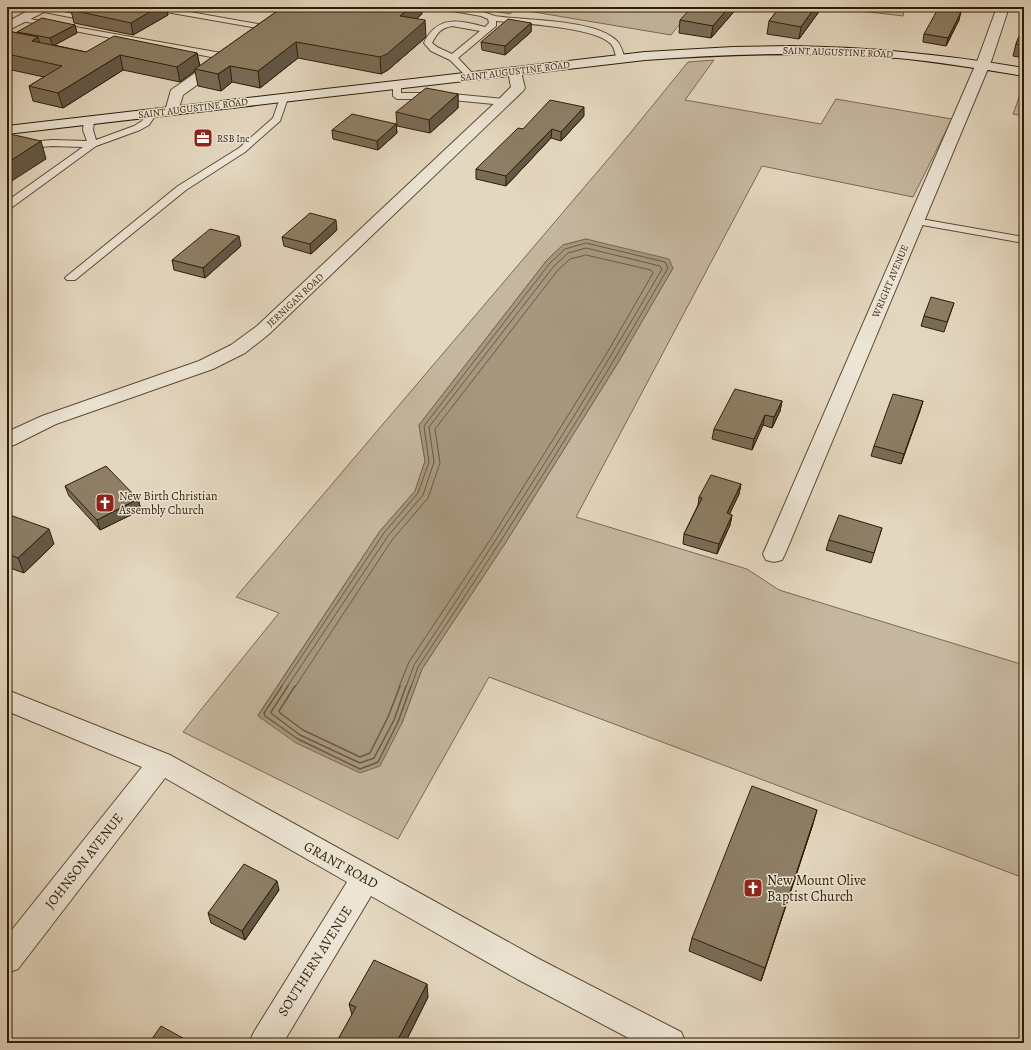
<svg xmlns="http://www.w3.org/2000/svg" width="1031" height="1050" font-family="Alegreya,serif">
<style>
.green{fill:#c5b79f;stroke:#7a6a52;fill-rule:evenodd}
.water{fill:#a6987f;stroke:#76674e}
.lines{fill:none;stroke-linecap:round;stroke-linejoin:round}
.shore-far1{stroke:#6a5a42;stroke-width:1}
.shore{stroke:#6a5a42;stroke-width:1.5}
.lane-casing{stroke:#5c4c33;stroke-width:2}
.street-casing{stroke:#5c4c33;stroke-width:2}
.secondary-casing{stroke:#2e1d04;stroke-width:2}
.lane{fill:#ede5d5;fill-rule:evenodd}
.street{fill:#ede5d5;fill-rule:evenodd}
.secondary{fill:#ede5d5;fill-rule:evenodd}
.wall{fill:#796c57;stroke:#2e1d04}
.shaded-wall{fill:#635847;stroke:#2e1d04}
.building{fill:#8d7e65;stroke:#2e1d04}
.labels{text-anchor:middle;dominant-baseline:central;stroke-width:3;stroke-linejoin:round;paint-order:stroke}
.far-street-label{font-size:10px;fill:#2e1d04;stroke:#ede5d5}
.far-poi-label{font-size:10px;fill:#2e1d04;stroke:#ede5d5;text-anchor:start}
.poi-label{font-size:12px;fill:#2e1d04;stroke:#ede5d5;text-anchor:start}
.near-street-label{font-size:14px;fill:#2e1d04;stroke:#ede5d5}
.near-poi-label{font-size:14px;fill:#2e1d04;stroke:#ede5d5;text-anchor:start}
</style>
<rect width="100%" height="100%" fill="#e4d7bf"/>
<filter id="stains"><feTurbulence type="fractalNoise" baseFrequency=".005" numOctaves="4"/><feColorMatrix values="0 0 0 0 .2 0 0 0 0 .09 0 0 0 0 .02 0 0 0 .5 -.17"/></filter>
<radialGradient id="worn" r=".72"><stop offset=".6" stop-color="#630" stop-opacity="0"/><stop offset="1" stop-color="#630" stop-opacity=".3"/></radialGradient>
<!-- green -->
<path class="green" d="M469,7H667L690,11L671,35L516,9L510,14Z
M826,7H905L903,16Z
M714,60L685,100L821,124L836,99L952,119L913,197L762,166L576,517L747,569L779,590L1024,665V878L489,677L398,839L183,732L279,613L236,597L627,137L688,62ZM586,239L673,268L619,361L506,542L422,669L402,723L258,715L380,531L415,491L425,461L419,425L547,260L563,245Z
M1024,84V116L1013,114Z"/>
<!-- water -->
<path class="water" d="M586,239L669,259L673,268L619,361L506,542L422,669L402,723L380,766L360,773L296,743L258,716L380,531L415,491L425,461L419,425L547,260L563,245Z"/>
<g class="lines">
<!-- shore-far1 -->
<path class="shore-far1" d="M281,687L384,533L418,493L429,462L424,426L550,263L565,249L586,243L665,262L668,268C590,404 505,536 418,667L411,687
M287,687L388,536L423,495L434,462L429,427L554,266L568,253L586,248L660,266L662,269C584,404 500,535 414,665L406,687
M295,687L392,540L428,498L440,463L435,429L558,270L570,259L586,255L651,270L653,273L607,353L494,534L409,662L399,687"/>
<!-- shore -->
<path class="shore" d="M282,686L264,713L265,716L298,739L360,769L378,762L398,722L411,686
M288,686L271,712L272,714L300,735L360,763L374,758L394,720L406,686
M295,686L279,711L280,713L303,730L360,757L370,753L388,717L400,686"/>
<defs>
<path id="lane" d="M36,7L90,17L94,19L90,21L39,11H36Z
M145,7H162L269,26L273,28L269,30L149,9Z
M245,7H272L271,9L258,11L246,9Z
M438,7C453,7 468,8 483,12C487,13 491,15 495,16C526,21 593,19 616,40C621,44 623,53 625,59L621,62L618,61C615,56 615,48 611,44C596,27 520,23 496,21V26L458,58L475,76L471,79L468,78L450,60L431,51L424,43C437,15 459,20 485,27L489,23L488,19L481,16L442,9ZM452,26L480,31L452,54L437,47L432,43C437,33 441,28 452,26Z
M19,17L227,54L231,57L227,60L22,21H19Z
M397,82L401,85V93H442L504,99L508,102L504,105L442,99H397L393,96V85Z
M284,95L288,98L280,121L245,152L186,190L75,280H67L65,278L67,276L178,186L239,148L273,118L280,98Z
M152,110L157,113L149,125L140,130L96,146L11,208L7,209V201L83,147L52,146L7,150V144L52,140L87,141L83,130L84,121L89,118L94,121L93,130L96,140L134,126L142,121L149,111Z
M915,218L1024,237V243L911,223L910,221L911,219Z"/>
<path id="street" d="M35,7H50L48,10L7,31V22Z
M997,7H1009L992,59L785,554L782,560L774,562L766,560L763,554L978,59Z
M220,58L225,59L227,62L225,65L183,95L177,114L172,115L167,114L165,111L171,90L215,59Z
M515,67L520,68L525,88L523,91L269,334L245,353L213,369L56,424L14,445L7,447V432L42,416L199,361L231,345L257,326L499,99L511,87L508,71L510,68Z
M7,690L170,755L539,959L681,1032L686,1043H638L517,979L371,896L283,1043H249L254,1032L347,882L165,778L18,969L7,973V936L142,767L7,711Z"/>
<path id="secondary" d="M791,46C870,47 947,55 1024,68V76C982,69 940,62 897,58C813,51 729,54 645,60L7,134V126L645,52L733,47Z"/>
</defs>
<!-- lane casing -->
<use href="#lane" class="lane-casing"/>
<!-- street casing -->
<use href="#street" class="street-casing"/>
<!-- secondary casing -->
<use href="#secondary" class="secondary-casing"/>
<!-- lane -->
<use href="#lane" class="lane"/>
<!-- street -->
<use href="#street" class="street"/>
<!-- secondary -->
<use href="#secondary" class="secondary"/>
</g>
<!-- wall -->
<path class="wall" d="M85,7H166L168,15L133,35L74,23L71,10L86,11Z
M283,7L422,14L416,19L426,37L425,38L388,70L381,74L298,58L260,88L232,82L221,91L198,86L195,71L180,82L123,70L63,108L33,101L29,86L44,77L7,69V31L18,33L17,32L75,25L77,33L54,45L86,52L197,53L200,66Z
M738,7L711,38L679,33L680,20Z
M780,7H819L818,13L799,39L767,34L769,21Z
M962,7L960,12L959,20L946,46L923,42L924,34Z
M531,23V32L505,55L482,50L481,42Z
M1024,24V58L1013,56L1016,44Z
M458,94V108L430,133L397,126L396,112Z
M584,116L561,141L551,138L506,186L476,179V169L523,129Z
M396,124L397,133L378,150L333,139L332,130Z
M337,230L311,254L284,246L282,237Z
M241,246L205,278L174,270L172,260Z
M954,303L944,332L921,326L924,316Z
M782,401L780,411L772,428L763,425L752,450L712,439L714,429Z
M923,401L901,464L871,456L874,446Z
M741,484L739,494L729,514L732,515L730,525L717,554L683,544L684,534L698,505L699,497Z
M65,486L138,499L141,510L100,530L69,496Z
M7,514L54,544L24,573L7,567Z
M882,528L871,563L826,550L829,540Z
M813,824L761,981L689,951L692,938Z
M279,890L245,940L211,923L208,913Z
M428,997L405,1043H336L352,1015L349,1004Z"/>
<!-- shaded-wall -->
<path class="shaded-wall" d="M158,7H166L168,15L133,35L131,23Z
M411,7H422V14L401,32L400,16Z
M729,7H738L711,38L713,26Z
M815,7H819L818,13L799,39L801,27Z
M960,7H962L956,19L958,12Z
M961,12L959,20L946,46L948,38Z
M425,20L426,37L425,38L388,70L381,74L380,57Z
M531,23V32L505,55V46Z
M75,25L77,33L53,46L50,38Z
M38,37L42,52L32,41Z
M296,42L298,58L260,88L258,71Z
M197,53L200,68L195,69V71L180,82L177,67Z
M120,55L123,70L63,108L58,93Z
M230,66L232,82L221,91L218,74Z
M458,94V108L430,133L429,120Z
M584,107V116L561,141V132Z
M396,124L397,133L378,150L377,141Z
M552,129L551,138L506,186V176Z
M41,141L46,159L7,184V163Z
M336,220L337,230L311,254L310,244Z
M239,236L241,246L205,278L203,268Z
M782,401L780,411L772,428L774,417Z
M923,401L920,411L901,464L904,454Z
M765,415L763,425L752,450L754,439Z
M741,484L739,494L725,524L727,513Z
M138,499L141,510L100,530L97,520Z
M732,515L730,525L717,554L719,544Z
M49,529L54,544L24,573L18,558Z
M817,810L813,824L761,981L765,968Z
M277,881L279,890L245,940L242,931Z
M427,984L428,997L405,1043H396Z"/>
<!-- building -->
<path class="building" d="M95,7H158L131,23L71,10L75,8L90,11L95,9Z
M283,7H411L400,16L425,20L424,22L387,54L380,57L296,42L258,71L230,66L218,74L195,69Z
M692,7H729L713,26L680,20Z
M780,7H815L801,27L769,21Z
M939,7H960L958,12H961L948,38L924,34Z
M42,18L75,25L50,38L17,32Z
M508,19L531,23L505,46L481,42Z
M1024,24V45L1016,44Z
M7,31L38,37L32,41L86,52L114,36L197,53L177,67L120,55L58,93L29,86L62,66L7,54Z
M426,88L458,94L429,120L396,112Z
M550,100L584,107L561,132L552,129L506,176L476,169L518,128L523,129Z
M352,114L396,124L377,141L332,130Z
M10,134L41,141L7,163V135Z
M310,213L336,220L310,244L282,237Z
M210,229L239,236L203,268L172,260Z
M931,297L954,303L947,322L924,316Z
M735,389L782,401L774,417L765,415L754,439L714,429Z
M893,394L923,401L904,454L874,446Z
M106,466L138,499L97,520L65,486Z
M711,475L741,484L727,513L732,515L719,544L684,534L702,498L699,497Z
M7,514L49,529L18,558L7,554Z
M839,515L882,528L874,553L829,540Z
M752,786L817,810L765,968L692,938Z
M244,864L277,881L242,931L208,913Z
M374,960L427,984L396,1043H336L356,1007L349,1004Z
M161,1026L192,1043H149Z"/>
<!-- icons -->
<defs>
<symbol id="office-square" viewBox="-11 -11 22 22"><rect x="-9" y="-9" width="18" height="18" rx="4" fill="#8f2418" stroke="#ede5d5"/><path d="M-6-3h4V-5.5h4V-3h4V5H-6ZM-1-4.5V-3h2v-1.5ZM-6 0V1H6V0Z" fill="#fff"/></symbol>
<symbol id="church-square" viewBox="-11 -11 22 22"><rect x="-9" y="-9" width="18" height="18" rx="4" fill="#8f2418" stroke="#ede5d5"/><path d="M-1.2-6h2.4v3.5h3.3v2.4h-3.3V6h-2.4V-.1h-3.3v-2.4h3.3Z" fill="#fff"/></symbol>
</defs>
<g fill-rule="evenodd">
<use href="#office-square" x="192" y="127" width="22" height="22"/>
<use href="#church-square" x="94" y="492" width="22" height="22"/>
<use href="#church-square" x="742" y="877" width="22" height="22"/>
</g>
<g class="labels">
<!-- far-street labels -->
<g class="far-street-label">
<text transform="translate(838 52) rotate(2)">SAINT AUGUSTINE ROAD</text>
<text transform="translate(515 71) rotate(-7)">SAINT AUGUSTINE ROAD</text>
<text transform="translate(193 108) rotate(-7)">SAINT AUGUSTINE ROAD</text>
<text transform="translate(890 281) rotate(-67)">WRIGHT AVENUE</text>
<text transform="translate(295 300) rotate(-43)">JERNIGAN ROAD</text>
</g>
<!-- far-poi labels -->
<g class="far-poi-label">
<text x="217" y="138">RSB Inc</text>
</g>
<!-- poi labels -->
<g class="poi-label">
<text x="119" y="496">New Birth Christian<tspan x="119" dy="14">Assembly Church</tspan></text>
</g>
<!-- near-street labels -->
<g class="near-street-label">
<text transform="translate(84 861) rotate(-52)">JOHNSON AVENUE</text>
<text transform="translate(341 865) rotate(29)">GRANT ROAD</text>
<text transform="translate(315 961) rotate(-58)">SOUTHERN AVENUE</text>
</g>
<!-- near-poi labels -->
<g class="near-poi-label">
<text x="767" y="880">New Mount Olive<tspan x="767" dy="16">Baptist Church</tspan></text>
</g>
</g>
<!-- margin -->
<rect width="1031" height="1050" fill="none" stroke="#e4d7bf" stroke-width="24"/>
<rect x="8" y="8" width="1015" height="1034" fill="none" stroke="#2e1d04" stroke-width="2"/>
<rect x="12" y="12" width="1007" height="1026" fill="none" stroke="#2e1d04"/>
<rect width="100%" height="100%" filter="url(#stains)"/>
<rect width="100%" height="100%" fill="url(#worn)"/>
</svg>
